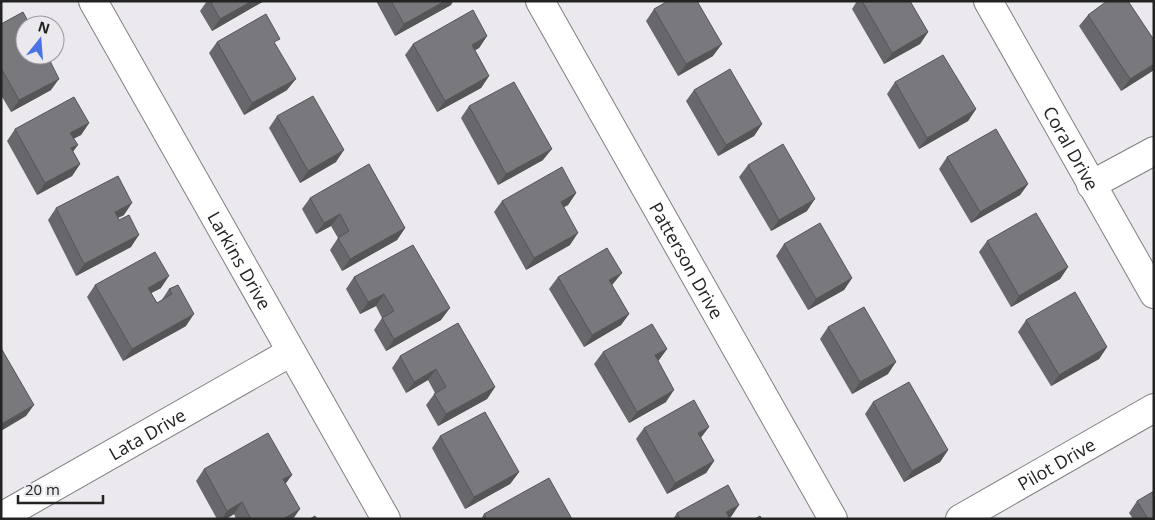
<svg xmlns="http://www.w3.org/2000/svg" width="1155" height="520" font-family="'Open Sans',sans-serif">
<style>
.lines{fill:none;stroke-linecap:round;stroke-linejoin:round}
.street-casing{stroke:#807f83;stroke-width:30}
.street{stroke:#fff;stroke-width:28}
.wall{fill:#68676b}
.shaded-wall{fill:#555457}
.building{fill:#79787c;stroke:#555457}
.labels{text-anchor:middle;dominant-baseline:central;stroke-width:4;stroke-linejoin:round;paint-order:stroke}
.street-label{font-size:18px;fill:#232324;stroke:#ebe9ee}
</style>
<rect width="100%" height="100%" fill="#ebe9ee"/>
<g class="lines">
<defs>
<g id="street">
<path id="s1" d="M93,1L386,519"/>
<path id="s2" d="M540,1L833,519"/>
<path id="s3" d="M988,1L1154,294"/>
<path d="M1091,185L1154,151"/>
<path id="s4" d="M1,517L291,352"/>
<path id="s5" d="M960,519L1154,408"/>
</g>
</defs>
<!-- street casing -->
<use href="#street" class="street-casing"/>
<!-- street -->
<use href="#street" class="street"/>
</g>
<!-- wall -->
<path class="wall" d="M207,1H264L212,31L200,11Z
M376,1H453L451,5L395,36Z
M857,1H910L928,32L920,44L884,64L852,9Z
M654,9L713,56L678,76L646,21Z
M1088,15L1154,70L1121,91L1079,26Z
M1,24L51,90L11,112L1,95Z
M487,36L479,48L475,50L489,76L481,88L437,112L405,55L413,44Z
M217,42L276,45L287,90L244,115L209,53Z
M895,82L976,109L968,121L919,149L887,94Z
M694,90L762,124L754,136L718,156L686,101Z
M469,106L543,160L498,185L461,118Z
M277,116L336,162L300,183L269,128Z
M89,123L81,135L74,138L73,152L80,164L72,176L37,195L7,141L15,129Z
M947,157L1028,184L1020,195L971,223L939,169Z
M748,165L807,211L771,231L739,177Z
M576,193L568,205L564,207L570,245L526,270L494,212L502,201Z
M310,198L405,228L397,240L342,271L330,250L338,238L331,226L316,234L302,209Z
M56,208L124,215L118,218L131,247L76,276L48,220Z
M987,241L1068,267L1060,279L1011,307L979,252Z
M784,244L852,278L844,290L808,310L776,256Z
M354,277L441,320L386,351L374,330L382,318L376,306L360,314L346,289Z
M558,277L613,284L612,285L629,314L621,325L584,347L549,289Z
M95,285L161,288L151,293L157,303L161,301L169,289L178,285L186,326L123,361L87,297Z
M1026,320L1107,347L1099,359L1051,386L1018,332Z
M828,327L888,374L852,394L820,339Z
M667,349L658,361L666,402L629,423L594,364L603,352Z
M400,356L495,387L487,399L438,426L426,405L435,393L428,380L406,393L392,368Z
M873,402L948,450L940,462L904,482L865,414Z
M644,428L701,438L714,461L706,473L667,494L636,439Z
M440,436L519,472L510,484L465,509L432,448Z
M204,469L285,484L293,519H236L234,514L226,519H217L196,481Z
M1137,501L1154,519H1133L1129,513Z
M677,513L731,517L729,518L730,519H673Z
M484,514L572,519H481Z"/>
<!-- shaded-wall -->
<path class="shaded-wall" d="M252,1H264L212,31L220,19Z
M445,1H453L451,5L395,36L404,24Z
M928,32L920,44L884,64L892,53Z
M487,36L479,48L464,56L472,45Z
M722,44L713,56L678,76L686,64Z
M1154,64V70L1121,91L1130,79Z
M489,76L481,88L437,112L445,101Z
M59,79L51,90L11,112L19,100Z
M296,79L287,90L244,115L252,103Z
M976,109L968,121L919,149L927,138Z
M89,123L81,135L62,145L70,133Z
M762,124L754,136L718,156L726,145Z
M78,145L69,157L71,148Z
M552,149L543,160L498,185L506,174Z
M344,150L336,162L300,183L308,171Z
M80,164L72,176L37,195L45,183Z
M1028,184L1020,195L971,223L980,212Z
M576,193L568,205L552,213L561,202Z
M815,199L807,211L771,231L779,220Z
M132,203L124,215L107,223L115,212Z
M340,214L331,226L316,234L324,223Z
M405,228L397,240L342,271L350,259Z
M578,233L570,245L526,270L534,258Z
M139,235L131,247L76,276L84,264Z
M1068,267L1060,279L1011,307L1019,296Z
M622,273L613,284L601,291L609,280Z
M169,276L161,288L140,299L148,288Z
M852,278L844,290L808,310L816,299Z
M384,294L376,306L360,314L368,302Z
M450,308L441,320L386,351L394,339Z
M194,314L186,326L123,361L132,349Z
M629,314L621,325L584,347L592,335Z
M1107,347L1099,359L1051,386L1059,375Z
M667,349L659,360L647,367L655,355Z
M896,362L888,374L852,394L860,382Z
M436,369L428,380L406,393L414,382Z
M495,387L487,399L438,426L446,414Z
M674,390L666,402L629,423L637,412Z
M34,405L26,416L1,431V424Z
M709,427L700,439L698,433Z
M948,450L940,462L904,482L912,471Z
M714,461L706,473L667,494L675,483Z
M519,472L510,484L465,509L474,497Z
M292,475L284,486L283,479Z
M242,502L234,514L226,519H222L227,511Z
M739,505L731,517L727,519L726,512Z
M300,509L293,519H283Z"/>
<!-- building -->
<path class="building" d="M210,1H252L220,19Z
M391,1H445L404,24Z
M668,1H697L722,44L686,64L654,9Z
M862,1H910L928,32L892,53Z
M1107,1H1128L1154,40V64L1130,79L1088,15Z
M473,10L487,36L472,45L489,76L445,101L413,44Z
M23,12L30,25H25V55H47L59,79L19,100L1,68V24Z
M266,14L280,39L274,42L296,79L252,103L217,42Z
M943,55L976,109L927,138L895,82Z
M730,69L762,124L726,145L694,90Z
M514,82L552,149L506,174L469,106Z
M313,96L344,150L308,171L277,116Z
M74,97L89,123L70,133L78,145L71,148L80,164L45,183L15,129Z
M996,129L1028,184L980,212L947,157Z
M783,144L815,199L779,220L748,165Z
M369,164L405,228L350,259L338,238L349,231L340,214L324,223L310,198Z
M562,167L576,193L561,202L578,233L534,258L502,201Z
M118,176L132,203L115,212L119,220L129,215L139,235L84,264L56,208Z
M1036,213L1068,267L1019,296L987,241Z
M820,223L852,278L816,299L784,244Z
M413,245L450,308L394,339L382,318L394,311L384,294L368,302L354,277Z
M607,248L622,273L609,280L629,314L592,335L558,277Z
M155,252L169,276L148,288L157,303L172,294L169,289L178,285L194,314L132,349L95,285Z
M1075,292L1107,347L1059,375L1026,320Z
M864,307L896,362L860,382L828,327Z
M458,323L495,387L446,414L434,394L446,387L436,369L414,382L400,356Z
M652,324L667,349L655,355L674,390L637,412L603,352Z
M1,348L34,405L1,424Z
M909,382L948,450L912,471L873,402Z
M694,400L709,427L698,433L714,461L675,483L644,428Z
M485,412L519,472L474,497L440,436Z
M268,433L292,475L283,479L300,509L283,519H251L242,502L227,511L204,469Z
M549,478L572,519H487L484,514Z
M728,485L739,505L726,512L730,519H680L677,513Z
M1154,491V519H1148L1137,501Z
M315,516L317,519H310Z
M760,516L762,519H755Z"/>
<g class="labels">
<!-- street labels -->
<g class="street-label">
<text stroke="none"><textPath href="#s3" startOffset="169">Coral Drive</textPath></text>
<text stroke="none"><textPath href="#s1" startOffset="298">Larkins Drive</textPath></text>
<text stroke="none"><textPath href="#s2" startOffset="298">Patterson Drive</textPath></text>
<text stroke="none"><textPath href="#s4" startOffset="168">Lata Drive</textPath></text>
<text stroke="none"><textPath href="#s5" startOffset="111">Pilot Drive</textPath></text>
</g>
</g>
<!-- border -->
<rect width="1155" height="520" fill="none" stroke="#232324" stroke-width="5"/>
<!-- north arrow -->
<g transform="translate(40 40) rotate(17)"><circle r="24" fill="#ebe9ee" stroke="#9b9a9d"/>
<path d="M0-4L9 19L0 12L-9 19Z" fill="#4a73e6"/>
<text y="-8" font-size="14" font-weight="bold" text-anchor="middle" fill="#232324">N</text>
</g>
<!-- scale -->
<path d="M18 495v8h85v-8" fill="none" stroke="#232324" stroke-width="2.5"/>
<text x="25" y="495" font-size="15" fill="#232324" stroke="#ebe9ee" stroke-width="4" paint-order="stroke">20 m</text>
</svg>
